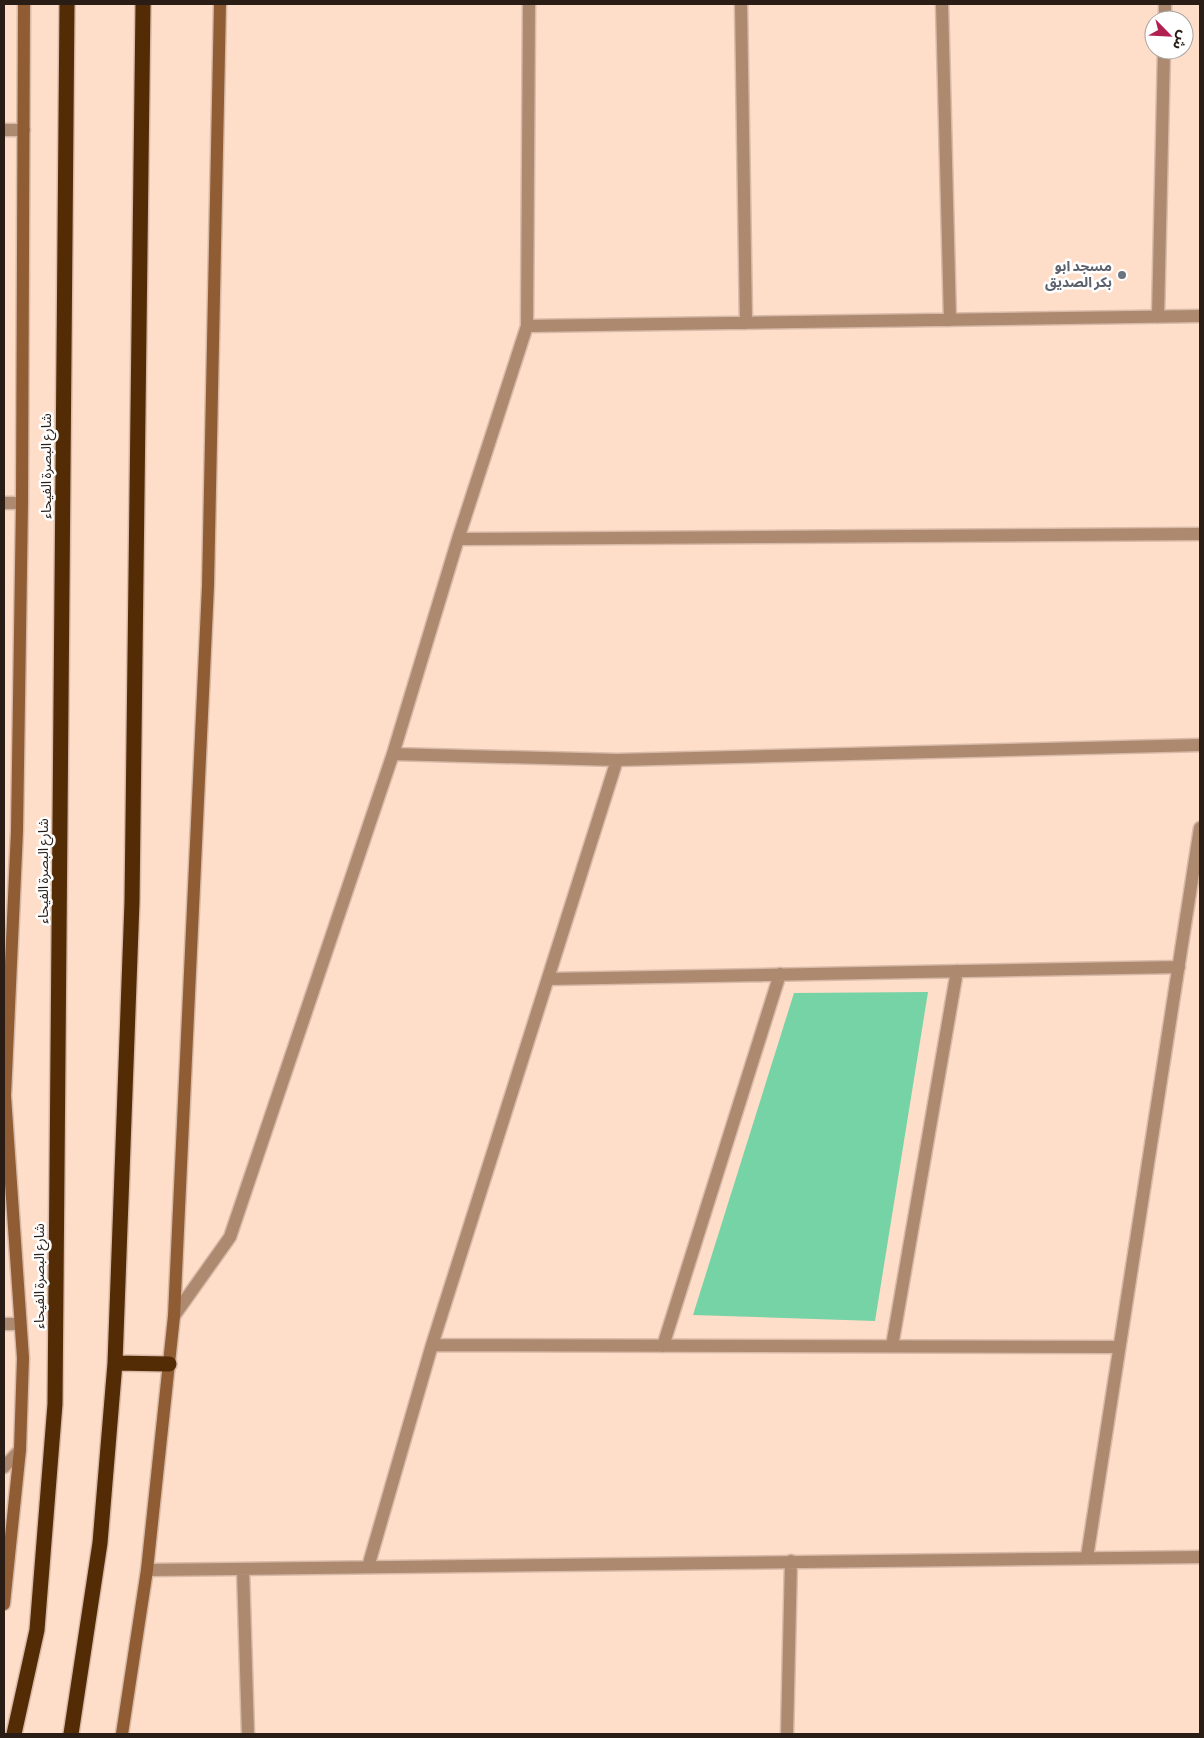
<svg xmlns="http://www.w3.org/2000/svg" width="1204" height="1738" font-family="'Alegreya Sans','Noto Sans Arabic',sans-serif">
<style>
.green{fill:#76d3a5}
.lines{fill:none;stroke-linecap:round;stroke-linejoin:round}
.street-casing{stroke:#d8baa9;stroke-width:15}
.secondary-casing{stroke:#d8baa9;stroke-width:15}
.highway-casing{stroke:#d8baa9;stroke-width:18}
.street{stroke:#ac896f;stroke-width:12}
.secondary{stroke:#8f5c34;stroke-width:12}
.highway{stroke:#532b05;stroke-width:15}
.worship-dot{fill:#6b7280;stroke:#fff;stroke-width:2}
.labels{text-anchor:middle;dominant-baseline:central;stroke-width:5;stroke-linejoin:round;paint-order:stroke}
.worship-label{font-size:14px;font-weight:bold;fill:#5b616d;stroke:#fff;text-anchor:end}
.street-label{font-size:14px;fill:#291d16;stroke:#fff}
</style>
<rect width="100%" height="100%" fill="#feddc9"/>
<!-- green -->
<path class="green" d="M928,992L875,1321L693,1315L794,993Z"/>
<g class="lines">
<defs>
<path id="street" d="M741,4L746,323
M942,4L950,320
M1165,20V4
M4,130H24
M1158,317L1164,50
M527,326L1200,316
M4,503H22
M458,539L1200,534
M393,754L617,760L1200,745
M548,979L1179,967
M174,1316L230,1237L393,754L458,539L527,326L529,4
M4,1324H20
M432,1345L1119,1347
M663,1346L780,974
M892,1346L957,971
M4,1467L20,1450
M1087,1557L1200,828
M368,1567L432,1345L617,760
M243,1569L248,1734
M147,1570L1200,1557
M787,1734L791,1561"/>
<path id="secondary" d="M4,1604L20,1450L23,1358L5,1096L17,831L22,503L24,4
M122,1734L147,1570L174,1316L208,586L220,4"/>
<path id="highway" d="M115,1363L169,1364
M14,1734L37,1630L55,1404L67,4
M71,1734L100,1543L115,1363L132,902L143,4"/>
</defs>
<!-- street casing -->
<use href="#street" class="street-casing"/>
<!-- secondary casing -->
<use href="#secondary" class="secondary-casing"/>
<!-- highway casing -->
<use href="#highway" class="highway-casing"/>
<!-- street -->
<use href="#street" class="street"/>
<!-- secondary -->
<use href="#secondary" class="secondary"/>
<!-- highway -->
<use href="#highway" class="highway"/>
</g>
<!-- markers -->
<circle class="worship-dot" cx="1122" cy="275" r="5"/>
<g class="labels">
<!-- worship labels -->
<g class="worship-label">
<text x="1112" y="267">مسجد ابو<tspan x="1112" dy="16">بكر الصديق</tspan></text>
</g>
<!-- street labels -->
<g class="street-label">
<text transform="translate(47 466) rotate(-90)">شارع البصرة الفيحاء</text>
<text transform="translate(44 871) rotate(-90)">شارع البصرة الفيحاء</text>
<text transform="translate(40 1276) rotate(-90)">شارع البصرة الفيحاء</text>
</g>
</g>
<!-- border -->
<rect width="1204" height="1738" fill="none" stroke="#291d16" stroke-width="10"/>
<!-- north arrow -->
<g transform="translate(1169 35) rotate(114)"><circle r="24" fill="#ffffff" stroke="#a9a5a2"/>
<path d="M0-4L9 19L0 12L-9 19Z" fill="#b12050"/>
<text y="-8" font-size="14" font-weight="bold" text-anchor="middle" fill="#291d16">ش</text>
</g>
</svg>
